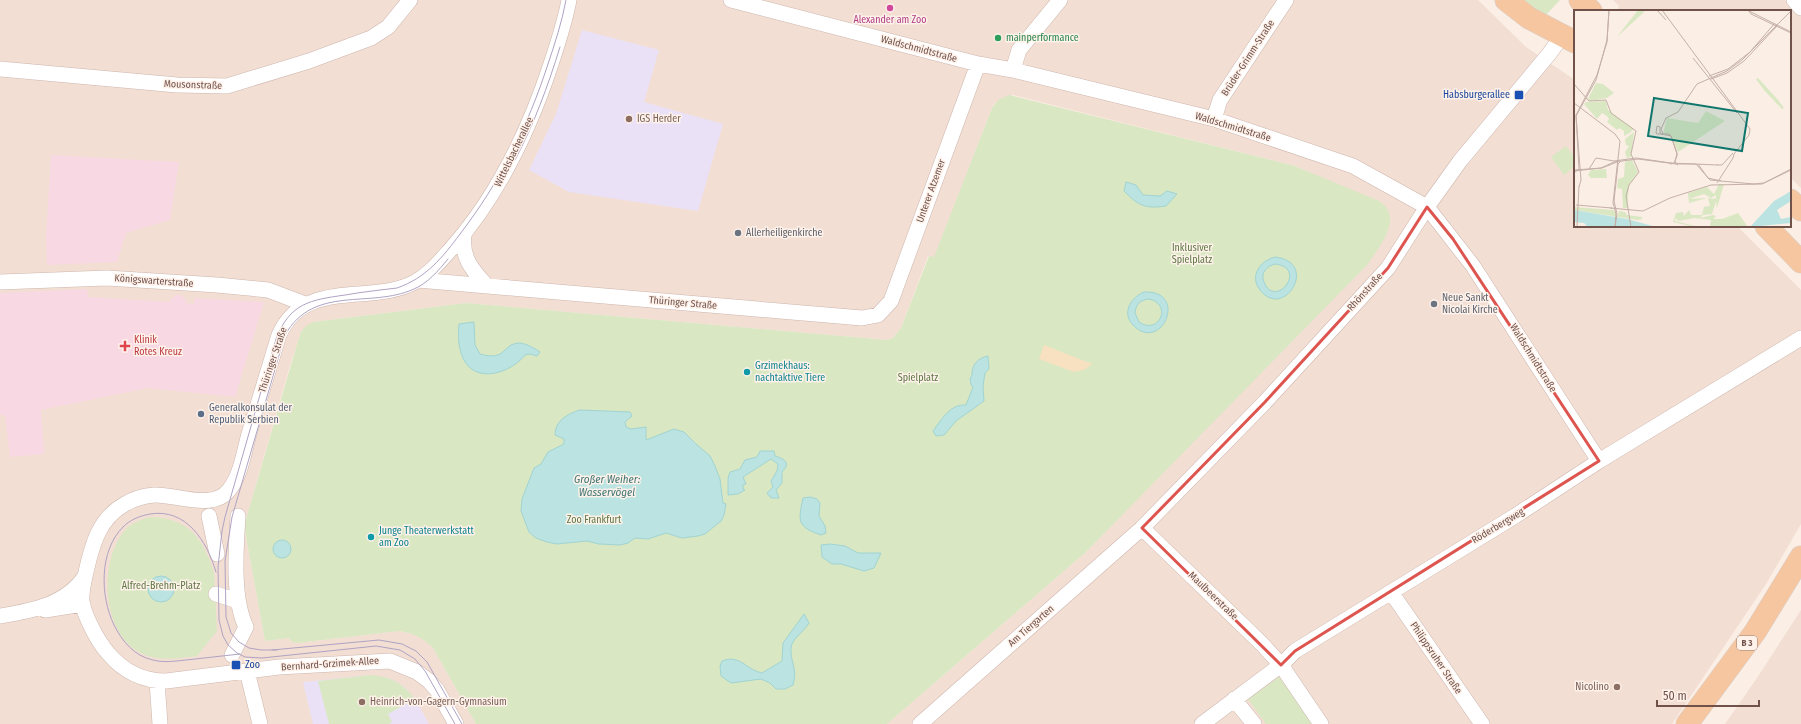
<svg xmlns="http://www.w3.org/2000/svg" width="1801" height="724" font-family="'Fira Sans Condensed',sans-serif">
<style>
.residential{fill:#f2ded3}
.education{fill:#ebe1f7}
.medical{fill:#f8d8e2}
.green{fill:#d9e7c3}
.sand{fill:#f8e1c0}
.water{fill:#bae3e1;stroke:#a1d4d2;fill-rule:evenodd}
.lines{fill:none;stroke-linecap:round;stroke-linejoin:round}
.street-casing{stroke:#ceb6ae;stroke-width:16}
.primary-casing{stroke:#d7cfcd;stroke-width:23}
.street{stroke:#fff;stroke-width:15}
.primary{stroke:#f6c6a0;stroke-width:22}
.tram{stroke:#afa3c3;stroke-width:1}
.marked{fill:none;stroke:#de5550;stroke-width:3;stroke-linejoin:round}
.hotel-dot{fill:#d1479c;stroke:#fef2ea;stroke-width:1.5}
.leisure-dot{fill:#2e9e5b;stroke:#fef2ea;stroke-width:1.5}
.transit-dot{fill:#1a4fb4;stroke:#fef2ea;stroke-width:1.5}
.education-dot{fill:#8d6e63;stroke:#fef2ea;stroke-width:1.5}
.worship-dot{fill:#6b7280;stroke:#fef2ea;stroke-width:1.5}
.health-dot{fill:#e0444e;stroke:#fef2ea;stroke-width:1.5}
.culture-dot{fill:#0f9aa8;stroke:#fef2ea;stroke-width:1.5}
.service-dot{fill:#5c6f8a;stroke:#fef2ea;stroke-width:1.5}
.labels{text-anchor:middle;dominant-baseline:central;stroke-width:3;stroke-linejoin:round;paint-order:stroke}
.shield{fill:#fef2ea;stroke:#9b827b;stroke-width:1}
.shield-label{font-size:9px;font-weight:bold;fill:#71524b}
.hotel-label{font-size:10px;fill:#b23c85;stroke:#fef2ea}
.leisure-label{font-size:10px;fill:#27864d;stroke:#fef2ea;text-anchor:start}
.street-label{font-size:10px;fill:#71524b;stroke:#fef2ea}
.transit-label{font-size:10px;fill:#164399;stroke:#fef2ea;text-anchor:end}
.education-label{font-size:10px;fill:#785e54;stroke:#fef2ea;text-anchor:start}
.worship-label{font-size:10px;fill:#5b616d;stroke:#fef2ea;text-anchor:start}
.park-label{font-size:10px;fill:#5d7744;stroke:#fef2ea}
.health-label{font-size:10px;fill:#be3a42;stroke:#fef2ea;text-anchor:start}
.culture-label{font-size:10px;fill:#0d838f;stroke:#fef2ea;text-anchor:start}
.service-label{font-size:10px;fill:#4e5e75;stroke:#fef2ea;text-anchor:start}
.water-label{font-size:11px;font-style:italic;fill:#407675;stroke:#fef2ea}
.inset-road{fill:none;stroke:#c4b0a7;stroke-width:1}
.view{fill:#0f766e;fill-opacity:0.15;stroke:#0f766e;stroke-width:2}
.inset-edge{fill:none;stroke:#71524b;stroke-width:2}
</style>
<rect width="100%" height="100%" fill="#fbeee4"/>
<!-- residential -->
<path class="residential" d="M0,0H1478L1526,47L1575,80V226H1737L1801,290V524L1766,584L1672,724H887L1085,553L1190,444L1383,204L1295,166L1013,95L995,103L992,108L934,258L928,256L901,328L893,338L887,340L466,303L313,322L301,332L291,362L244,526L265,641L289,638L291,641L297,643L399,631L413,634L423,639L433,648L476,724H0Z
M1613,0H1801V188L1790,177V11H1617L1619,6Z
M1801,610V724H1725L1759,675Z"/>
<!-- education -->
<path class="education" d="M582,30L659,50L644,102L723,124L698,211L569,192L529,170L556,114Z
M370,675L391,679L406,688L415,699L429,724H313L303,682Z"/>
<!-- medical -->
<path class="medical" d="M51,155L179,162L170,220L126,233L117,262L47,265L46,238Z
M87,289L88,297L170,302V300L176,295H181L186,300V303L194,304V298L264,302L235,397L148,388L41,410L44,454L10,457L5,415H0V293Z"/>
<!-- green -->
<path class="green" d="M1519,0H1560L1544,17Z
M1009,95L1295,166L1379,201C1405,218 1379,246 1368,264L1085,553L887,724H476L433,648C423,638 413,633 399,631L297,643L292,642L289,638L265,641L244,526L297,344L301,332L306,326L313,322L466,303L887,340L893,338L901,328L929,256L934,257L992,108L998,100Z
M1566,146L1575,158V166L1564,175L1551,157Z
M151,517C189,518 203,539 214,572L217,631L197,656C179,658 160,662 143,654C101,637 97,558 127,528C134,522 142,519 151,517Z
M370,675C389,676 404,683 415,699L388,714L392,722L389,724H329L318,681Z
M1279,677L1313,724H1266L1248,699Z"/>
<!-- sand -->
<path class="sand" d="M1044,345L1092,364L1084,370L1074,372L1039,359Z"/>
<!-- water -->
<path class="water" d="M1126,182L1136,185L1143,195L1160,196L1167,191L1177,194L1166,206C1145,209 1139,206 1124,191Z
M1275,257C1320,262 1284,321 1260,290C1249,276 1260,261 1275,257ZM1275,264C1309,268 1275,310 1264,282C1260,273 1267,266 1275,264Z
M1144,292C1189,290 1162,353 1134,326C1121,314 1130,298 1144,292ZM1149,299C1173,304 1159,336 1139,322L1135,313C1136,304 1140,300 1149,299Z
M474,322L475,345L480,354C507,362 502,343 520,343C527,344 534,348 540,352L537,356L530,354L525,355C511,373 475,385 463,358C458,347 458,335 459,324Z
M988,356L989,369L985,373L983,386L984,401L956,421L944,435L936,436L933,431C942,419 950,404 966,405L973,387L971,385L970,378L972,376C971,365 978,358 988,356Z
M580,410L630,412L632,416L625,422L626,427L631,429L646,427V440L674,429L684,432L696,444L710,456L715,466L720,479L723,503L726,504L724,515L721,521L705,534L698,536L682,538L666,533L648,539L635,538L628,543L620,545L599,544L587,541L557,544L547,542L536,538L529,532L521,511L522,499L534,468L541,464L548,452L564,444V439L555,435C555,421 567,414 580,410Z
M760,451H774L775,456C785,459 791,463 782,472V483L776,490L779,498H771L767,493L773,487L771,481L777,471L778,464L771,459L743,477L746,484L743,485V489L745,490L738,494L728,495V478L730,472L740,469L745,460L757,457Z
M810,497L817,499L820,503L819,516L825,526L826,533L821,535C797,527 798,521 803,498Z
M273 549a9 9 0 1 1 18 0a9 9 0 1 1-18 0Z
M830,544L845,546L858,553H881L874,568L864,571L841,564H832L822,557L821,545Z
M148 589a13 13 0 1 1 26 0a13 13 0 1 1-26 0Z
M804,614L809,623C804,632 792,638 791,648C790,662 798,669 793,685L785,689H776L770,683L761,679L731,683L721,676L720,666L722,661C740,654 745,669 762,673L782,661L783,643Z"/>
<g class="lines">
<defs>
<path id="street" d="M731,0L978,64L1013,70L1214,119L1353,166L1427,207L1473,266L1599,461
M1794,0L1801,8
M0,69L177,85L227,86L309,61L371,38L388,27L410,0
M1013,70L1019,50L1060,0
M1214,119L1220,100L1286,0
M464,235C461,257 472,270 487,286
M418,280L862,318L878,315L891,301L978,64
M0,282L107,278L217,285L268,290L305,304
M209,516L217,554
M1142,528L1262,644L1281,665L1321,724
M1391,592L1482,724
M216,594L238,601
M45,610L83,604
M0,616C31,611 66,605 85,576
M232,655L246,627C232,598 236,549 238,516
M247,671L260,724
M157,681L160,724
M1234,699L1254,724
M456,724L437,690L429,681L417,672L390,661L279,667L166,681C143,681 123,671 108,653C98,642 85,617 82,602C81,592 84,582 86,572C92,545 99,518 125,504C133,499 144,496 154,495C176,494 213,511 229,490C241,475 244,452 249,434C259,401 269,368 279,335C305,277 370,306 415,282C430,274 440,261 451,249C498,196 529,131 551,64C558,43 565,22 569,0
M920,724L1142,528L1265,402L1388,268L1427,207L1460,161L1549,54L1563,35
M1202,724L1281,665L1295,651L1515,516L1599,461L1801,338"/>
<path id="primary" d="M1506,0L1529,18L1575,42
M1580,0L1591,11
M1790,200L1801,210
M1766,226L1801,262
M1687,724L1755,632L1801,557"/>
</defs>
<!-- street casing -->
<use href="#street" class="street-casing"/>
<!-- primary casing -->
<use href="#primary" class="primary-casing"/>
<!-- street -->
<use href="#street" class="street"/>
<!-- primary -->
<use href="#primary" class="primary"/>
<!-- tram -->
<path class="tram" d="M515,160C534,124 548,86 560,47
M216,572C207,541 186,508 150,514C139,516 130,520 123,527C99,551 100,596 114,625C122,641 134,656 153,660C164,663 175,661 186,660C204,658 222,656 240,654
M272,650L379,640L402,644L416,651L427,662L462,724
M277,650H261L249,648L239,642L231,633L226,617L225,561L232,517L285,335C314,284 370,309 414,289C428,283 438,271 448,259
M455,724L425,671L415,659L400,650L376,646L262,658L245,657L237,653L228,645L223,636L219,620L218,567L222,531L225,517L276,339C290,303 310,300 345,295C362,292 380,290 397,288C426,278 443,257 460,234C500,182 528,126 548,64C555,43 562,22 566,0"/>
</g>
<!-- marked area -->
<path class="marked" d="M1427,207L1453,239L1599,461L1295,651L1281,665L1142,528L1265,402L1388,268Z"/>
<!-- markers -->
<circle class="hotel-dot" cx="890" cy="8" r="4"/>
<circle class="leisure-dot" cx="998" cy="38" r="4"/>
<g class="transit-dot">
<rect x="1514" y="90" width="10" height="10" rx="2"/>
<rect x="231" y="660" width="10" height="10" rx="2"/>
</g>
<g class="education-dot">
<circle cx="629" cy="119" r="4"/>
<circle cx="1617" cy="687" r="4"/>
<circle cx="362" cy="702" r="4"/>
</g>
<g class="worship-dot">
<circle cx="738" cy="233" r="4"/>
<circle cx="1434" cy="304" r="4"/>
</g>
<path class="health-dot" d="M123 340h4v4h4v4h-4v4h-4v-4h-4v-4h4z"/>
<g class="culture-dot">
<circle cx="747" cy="372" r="4"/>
<circle cx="371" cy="537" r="4"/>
</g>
<circle class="service-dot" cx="201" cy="414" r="4"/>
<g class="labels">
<!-- shield labels -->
<rect class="shield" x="1737" y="636" width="20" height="14" rx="3"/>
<g class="shield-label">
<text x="1747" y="643">B 3</text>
</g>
<!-- hotel labels -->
<g class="hotel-label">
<text x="890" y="20">Alexander am Zoo</text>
</g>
<!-- leisure labels -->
<g class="leisure-label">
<text x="1006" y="38">mainperformance</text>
</g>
<!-- street labels -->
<g class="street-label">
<text transform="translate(919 49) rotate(15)">Waldschmidtstraße</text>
<text transform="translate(1248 58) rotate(-57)">Brüder-Grimm-Straße</text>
<text transform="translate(193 85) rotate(2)">Mousonstraße</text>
<text transform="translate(1233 127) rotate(17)">Waldschmidtstraße</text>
<text transform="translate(514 152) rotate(-64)">Wittelsbacherallee</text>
<text transform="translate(931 191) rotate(-70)">Unterer Atzemer</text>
<text transform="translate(154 281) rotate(4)">Königswarterstraße</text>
<text transform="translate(1365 292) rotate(-48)">Rhönstraße</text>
<text transform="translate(683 303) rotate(5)">Thüringer Straße</text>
<text transform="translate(1533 358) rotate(58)">Waldschmidtstraße</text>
<text transform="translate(273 360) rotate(-71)">Thüringer Straße</text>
<text transform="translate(1498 526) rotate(-31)">Röderbergweg</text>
<text transform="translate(1213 596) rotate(44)">Maulbeerstraße</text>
<text transform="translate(1031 626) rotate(-41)">Am Tiergarten</text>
<text transform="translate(1436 658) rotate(56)">Philippsruher Straße</text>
<text transform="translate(330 664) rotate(-4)">Bernhard-Grzimek-Allee</text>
</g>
<!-- transit labels -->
<g class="transit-label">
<text x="1510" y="95">Habsburgerallee</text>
<text x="245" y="665" text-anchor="start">Zoo</text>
</g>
<!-- education labels -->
<g class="education-label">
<text x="637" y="119">IGS Herder</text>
<text x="1609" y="687" text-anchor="end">Nicolino</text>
<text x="370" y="702">Heinrich-von-Gagern-Gymnasium</text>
</g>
<!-- worship labels -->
<g class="worship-label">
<text x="746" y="233">Allerheiligenkirche</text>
<text x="1442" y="298">Neue Sankt<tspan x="1442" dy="12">Nicolai Kirche</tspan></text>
</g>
<!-- park labels -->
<g class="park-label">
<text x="1192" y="248">Inklusiver<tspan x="1192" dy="12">Spielplatz</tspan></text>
<text x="918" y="378">Spielplatz</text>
<text x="594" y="520">Zoo Frankfurt</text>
<text x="161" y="586">Alfred-Brehm-Platz</text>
</g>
<!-- health labels -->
<g class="health-label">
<text x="134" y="340">Klinik<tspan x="134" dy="12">Rotes Kreuz</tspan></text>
</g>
<!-- culture labels -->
<g class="culture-label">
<text x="755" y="366">Grzimekhaus:<tspan x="755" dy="12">nachtaktive Tiere</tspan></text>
<text x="379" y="531">Junge Theaterwerkstatt<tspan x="379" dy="12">am Zoo</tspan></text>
</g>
<!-- service labels -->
<g class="service-label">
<text x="209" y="408">Generalkonsulat der<tspan x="209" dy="12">Republik Serbien</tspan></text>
</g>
<!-- water labels -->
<g class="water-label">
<text x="607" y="479">Großer Weiher:<tspan x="607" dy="13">Wasservögel</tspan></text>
</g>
</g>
<!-- overview -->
<g transform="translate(1574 10)">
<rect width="217" height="217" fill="#fbeee4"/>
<path d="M64,0H70V2L43,27ZM184,68L204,90L210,98L208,99L190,80L182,69ZM22,73L29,74L40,83L33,88L16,91L14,89ZM32,91L34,100L60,119L56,122L59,121L50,126V121L45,118L43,120L33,112L35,109L33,106L28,103L23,109L10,94L12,92ZM132,101L151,111L104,142L97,125L89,124L93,108L124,113ZM60,122L57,147L53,148L51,142L55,136L52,135L51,129ZM58,150L64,162L55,175L53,198H49L48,179L43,178L44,169L50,167L51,152ZM32,159L33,168H17L14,165L17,160ZM145,174H150L143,198L142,191L138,204L129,205L126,208L139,205L142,206L139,209H148L164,203L174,217H121L99,212L102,203L109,202L110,206L115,200L117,205H128L130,197L136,196L134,188L139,189L142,188V185L137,188L130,184L115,189L133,188L115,193L114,183L133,177L140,184ZM101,208L105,211L120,208L137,210L136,216H121L101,211ZM0,197L39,200L44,206L45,201L51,202L53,205L68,207V209L64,210L70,211L0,200Z" fill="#d9e7c3" fill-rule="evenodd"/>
<path d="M217,181V191L203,200L207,209L217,207V213L176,217L200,191ZM0,200L53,209L82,217H14L10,213L0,212Z" fill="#bae3e1"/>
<path class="inset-road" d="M83,0L92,10M88,0L176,119L175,125L160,144L159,148L143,173M173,0L217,22M175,1L177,4L217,23M119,48L163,103M135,66L154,59L176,42L201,13M137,69L153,63L170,51L203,16M0,74L15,91L32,90L37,103L62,121L57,144L65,162L55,175L52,186L57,217M0,93L41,124L46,131L39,193L42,204L41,217M89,124L87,119L92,108L104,102L123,74L153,61L168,50L217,1M96,154L101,153V151L103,146V143L97,126L95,124H83L82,123L83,116L86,117V123H87V124L97,126L103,144L101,151V153L104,155M124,154L134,168L147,171M143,155H148L159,143M15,159L22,148L40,151L62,148L97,153L144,155M0,160L28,158L43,152M0,161L27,158L40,152L64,149L102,154H122L136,170L180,174L190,173L217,159M1,162L5,159L2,105L23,65L33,32L35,0M5,177L7,170L2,106L22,70L33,30L35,0M2,195L38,198M36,198L69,201L96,188L137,175L188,174L217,160M3,217L5,176M41,217L43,204L40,191L44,154L47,151"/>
<path class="view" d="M80,88L174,103L168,141L74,126Z"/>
<rect width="217" height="217" class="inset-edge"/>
</g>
<!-- scale -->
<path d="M1657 700v6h102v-6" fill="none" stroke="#71524b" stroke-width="2"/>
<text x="1663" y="700" font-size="12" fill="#71524b" stroke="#fef2ea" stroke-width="3" paint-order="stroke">50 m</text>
</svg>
